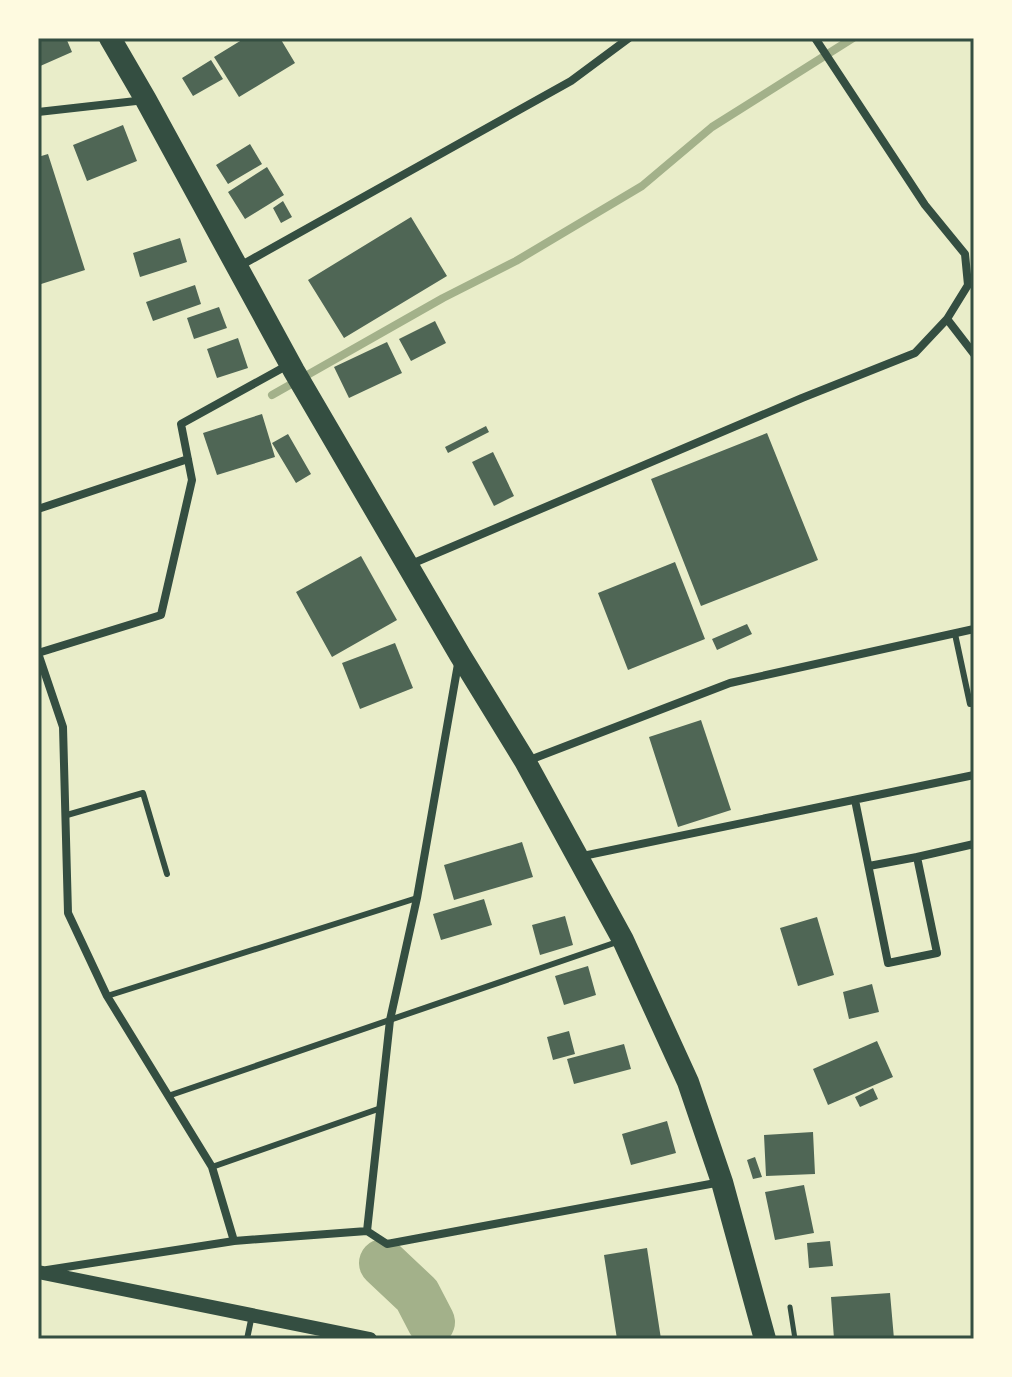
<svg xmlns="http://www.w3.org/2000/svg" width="1012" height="1377" font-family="'IBM Plex Sans',sans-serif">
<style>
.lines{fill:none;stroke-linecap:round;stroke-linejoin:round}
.stream{stroke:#a3b18a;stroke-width:8}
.river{stroke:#a3b18a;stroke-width:48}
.building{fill:#4f6655}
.path{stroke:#344e41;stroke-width:5}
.service{stroke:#344e41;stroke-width:6}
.minor{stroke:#344e41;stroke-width:8}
.tertiary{stroke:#344e41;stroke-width:14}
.trunk{stroke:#344e41;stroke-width:22}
.neatline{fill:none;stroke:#344e41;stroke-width:3}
</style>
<rect width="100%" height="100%" fill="#e9edc9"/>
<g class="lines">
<!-- stream -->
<path class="stream" d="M272,395L443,298L516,261L642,186L712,127L853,38"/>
<!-- river -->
<path class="river" d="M383,1263L417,1295L431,1322"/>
</g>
<!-- building -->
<path class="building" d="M38,38H66L72,52L38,67Z
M245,38H280L295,63L239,97L214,57Z
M211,60L223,79L193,96L182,78Z
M123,125L137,161L87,181L73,145Z
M250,144L262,164L228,184L216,165Z
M48,154L85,270L38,285V157Z
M267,167L284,195L245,219L228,192Z
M283,201L292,217L281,223L273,208Z
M411,217L447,276L344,338L308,280Z
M180,238L187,262L140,277L133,253Z
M195,285L201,304L153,321L146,302Z
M219,307L227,328L194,339L187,318Z
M435,321L446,343L411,361L399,339Z
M238,338L248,368L217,378L207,349Z
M387,342L402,373L349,398L334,367Z
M262,414L275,457L217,475L203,433Z
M486,426L489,432L448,453L445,447Z
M767,433L818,560L701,606L651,479Z
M288,434L311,474L296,483L272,443Z
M493,452L514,496L494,506L472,462Z
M361,556L397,620L332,657L296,592Z
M675,562L705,639L628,670L598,593Z
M747,624L752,634L717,650L712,639Z
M395,643L413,688L360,709L342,663Z
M701,720L731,810L678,827L649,737Z
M522,842L533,877L454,900L444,865Z
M484,899L492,925L441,940L433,914Z
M565,916L573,945L540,955L532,925Z
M817,917L834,975L798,986L780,928Z
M588,966L596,995L564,1005L555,976Z
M872,984L879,1012L849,1019L843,992Z
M569,1031L575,1054L553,1060L547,1037Z
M877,1041L893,1077L828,1105L813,1069Z
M624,1044L631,1069L574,1084L567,1059Z
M873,1088L878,1099L860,1107L855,1097Z
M667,1121L676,1153L631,1165L622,1134Z
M813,1132L815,1174L766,1176L764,1135Z
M755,1157L762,1177L753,1179L747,1160Z
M804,1185L814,1233L775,1240L765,1192Z
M830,1241L833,1266L809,1268L807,1243Z
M647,1248L661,1339H617L604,1255Z
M890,1293L894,1339H834L831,1297Z"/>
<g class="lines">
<!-- path -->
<path class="path" d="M790,1307L795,1339"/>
<!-- service -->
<path class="service" d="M955,634L970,704
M67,815L143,793L167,874
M107,996L417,898
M168,1096L620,941
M212,1167L381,1108
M247,1339L252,1315"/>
<!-- minor -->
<path class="minor" d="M38,112L145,100
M238,267L571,81L629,38
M947,319L974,354
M38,509L188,459
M409,565L802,398L915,353L947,319L968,285L965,254L925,205L815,38
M527,761L730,683L974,629
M855,800L888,963L937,953L917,857L974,844
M578,857L974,775
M869,866L917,857
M367,1231L390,1020L417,898L458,664
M234,1241L212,1167L107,996L68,913L63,727L38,653L161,615L192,480L181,424L288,365
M47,1270L234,1241L367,1231L387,1244L721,1182"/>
<!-- tertiary -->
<path class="tertiary" d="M38,1272L370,1339"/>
<!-- trunk -->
<path class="trunk" d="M110,38L146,100L294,371L460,655L525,761L623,940L688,1082L722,1182L765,1339"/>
</g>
<!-- border -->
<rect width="1012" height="1377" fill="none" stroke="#fefae0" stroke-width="80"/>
<rect x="40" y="40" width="932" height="1297" class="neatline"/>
</svg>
